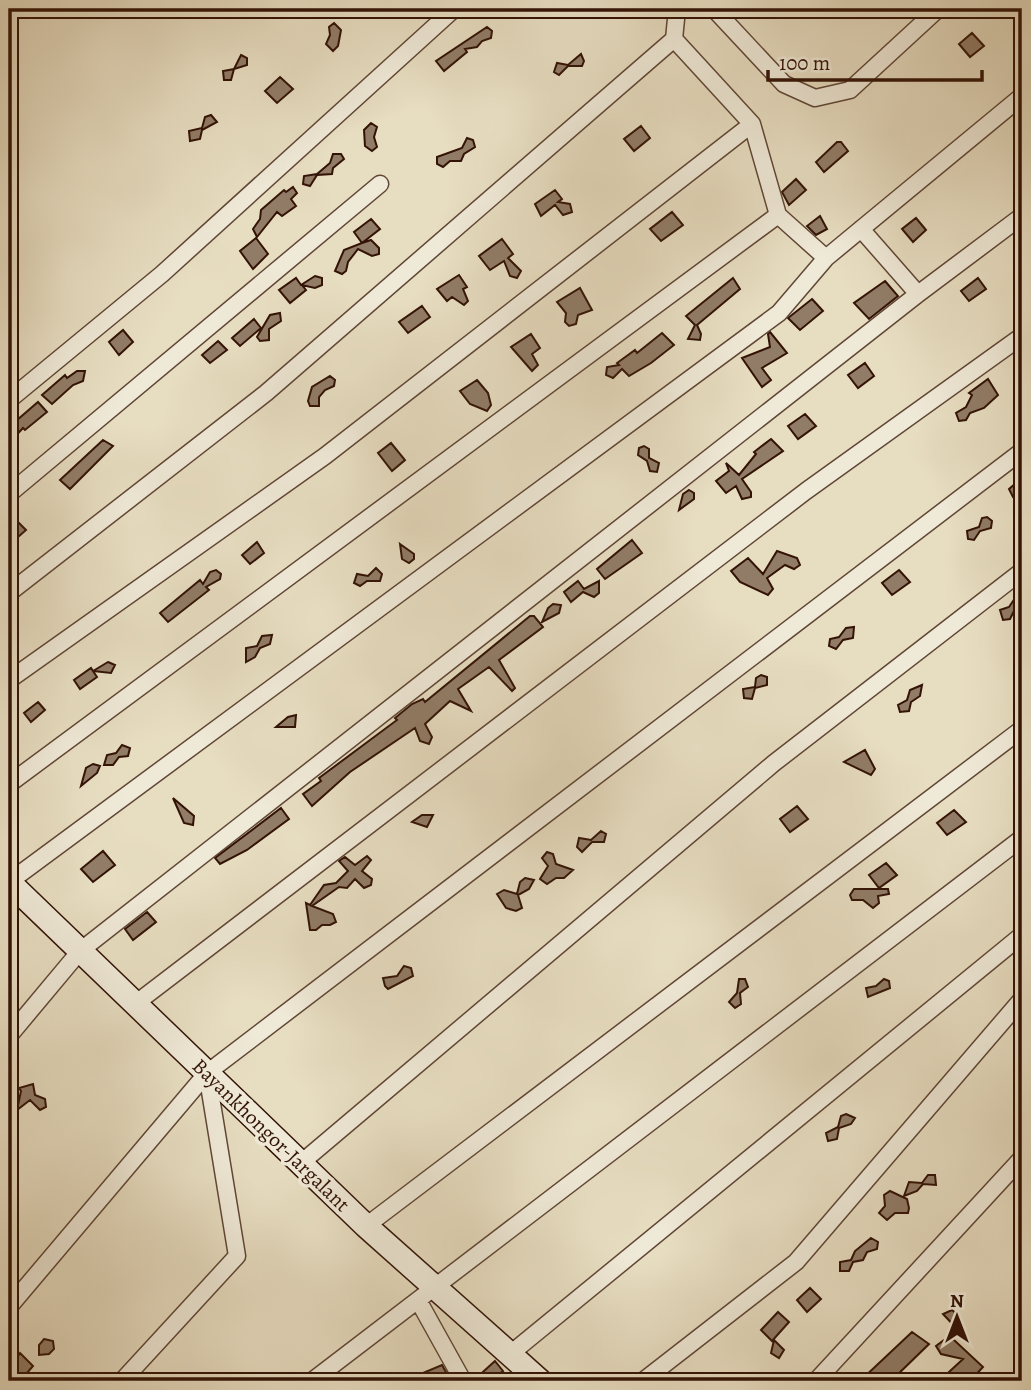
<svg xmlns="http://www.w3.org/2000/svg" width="1031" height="1390" font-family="Alegreya,serif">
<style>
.building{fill:#917c67;stroke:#331306;stroke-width:2}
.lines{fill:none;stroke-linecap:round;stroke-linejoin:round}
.street-casing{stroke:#604635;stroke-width:19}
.secondary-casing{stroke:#331306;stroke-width:26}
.street{stroke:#efe9d7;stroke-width:16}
.secondary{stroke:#efe9d7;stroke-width:23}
.labels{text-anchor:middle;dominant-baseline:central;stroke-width:7;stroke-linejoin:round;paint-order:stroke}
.street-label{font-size:21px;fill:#331306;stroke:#efe9d7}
</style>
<rect width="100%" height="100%" fill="#e7ddc1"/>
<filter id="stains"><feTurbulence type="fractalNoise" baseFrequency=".00286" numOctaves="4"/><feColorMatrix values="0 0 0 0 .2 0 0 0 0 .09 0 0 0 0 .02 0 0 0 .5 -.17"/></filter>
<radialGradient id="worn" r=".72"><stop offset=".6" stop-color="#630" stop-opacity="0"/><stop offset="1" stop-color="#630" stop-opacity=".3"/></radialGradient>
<!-- building -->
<path class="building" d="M334,23L341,30L338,46L333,51L326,44L330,35L329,27Z
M487,27L492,31L491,38L482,41L477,47L465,49L467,52L444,71L436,61Z
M972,33L984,46L970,57L959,44Z
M581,54L584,61L582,66H568L559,75L554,72L557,63L568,65Z
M241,55L247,58V65L234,69L231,80H224L223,71L234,69Z
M280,77L293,89L277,103L265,91Z
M211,115L217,122L202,130L200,139L190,141L189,131L202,128L205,117Z
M371,123L377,127L374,137L377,147L372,151L365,146L364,130Z
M641,126L650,138L634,151L624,139Z
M467,138L473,140L475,147L464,154L461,161H450L443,167L437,164V157L462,148Z
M837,142H841L848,151L824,172L816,162Z
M333,154H341L344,159L333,168L332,174L317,175L310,186L303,184L304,176L317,174L330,163Z
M796,179L806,190L789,205L782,192Z
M293,187L297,193L291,199L296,206L282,216L277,212L257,237L253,229L260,219L261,210L284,190L286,192Z
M555,190L562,199L558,202L570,204L572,212L563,215L555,205L541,216L535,204Z
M672,212L683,225L661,241L650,229Z
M820,216L827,229L816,235L807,226Z
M916,218L926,230L913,242L902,229Z
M371,219L380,229L362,243L371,240L379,248V254L372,256L358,249L348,262L346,271L342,274L335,271L344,250L362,243L354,232Z
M256,238L268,254L253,269L240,251Z
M502,239L513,254L508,258L521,271L517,278L510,276L504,261L490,270L479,256Z
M459,275L467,287L463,289L468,301L464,305L452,297L447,301L437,289Z
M315,276L322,278V285L315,288L302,285L306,290L290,303L279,290L296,278L301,285Z
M733,278L740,289L697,325L701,334L700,340L688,339L695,325L686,316Z
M978,278L986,289L969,301L961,291Z
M885,281L898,296L869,319L854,303Z
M580,288L592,310L578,315L576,324L569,326L565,322L566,313L557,302Z
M812,299L823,311L800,330L788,318Z
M422,306L430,317L408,333L399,322Z
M280,313L281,321L269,329V340L260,341L257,337L270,315Z
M254,319L261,328L240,346L232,338Z
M123,330L133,342L119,355L109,342Z
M770,332L787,353L762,368L771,380L762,387L742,358L770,347L768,334Z
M662,333L674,345L651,363L629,376L622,369L613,378L606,375L607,367L619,365L617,363L635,350L637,353Z
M531,334L540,348L532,354L538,365L532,371L511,347Z
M218,341L227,350L210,363L202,355Z
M865,363L874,376L858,388L848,375Z
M77,371H85L83,381L73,385L52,404L42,395L65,375L67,378Z
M330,376L335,380L334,386L325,390L319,397V406H310L308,401L312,387Z
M988,379L998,395L984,408L970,413L966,420L959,421L956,413L966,407L972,395L969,393Z
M477,380L488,393L491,405L487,411L470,404L460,391Z
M38,402L47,412L25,430L23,428L9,443V427Z
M805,414L816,426L798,439L788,426Z
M771,439L783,451L742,479L751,492V497L742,499L736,486L726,493L716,481L729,471L726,463L739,475L756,454L754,452Z
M103,440L113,446L70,489L60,480Z
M391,443L405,460L392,471L378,453Z
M644,446L649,449V458L659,463L657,472L650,471L647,461L638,455L639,448Z
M1022,478V493L1013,497L1009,489Z
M689,490L694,493V499L679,510L683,494Z
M987,517L992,521L991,528L980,531L974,540L968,539L967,531L979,527L982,518Z
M16,520L26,530L9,545V527Z
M632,540L642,553L605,579L597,569Z
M257,542L264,553L250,564L242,555Z
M400,544L414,554V559L409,563L402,559Z
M777,551L797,558L800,565L794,569L785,565L767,578L773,589L768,595L740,582L731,571L748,558L763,574Z
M376,568L382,574L380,581H367L360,586L354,583L357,574L368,576Z
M216,570L221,574L220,579L206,587L209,590L168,622L160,613L200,580L203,584L210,572Z
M899,570L910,582L892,595L882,583Z
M578,581L584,589L599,581V593L594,597L583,592L571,602L564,592Z
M1022,588V610L1014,611L1010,619L1003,620L1000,610L1009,607Z
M553,604L561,605L559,613L542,622L548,608Z
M530,616H534L543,627L499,660L515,688L512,691L489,667L458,689L471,711L450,701L425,724L432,737L429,744L420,741L415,728L350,772L312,806L303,794L321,781L319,778L397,720L395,718L412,704L423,699L425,702Z
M854,627L853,638L843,640L836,649L829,646L830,639L839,637L846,628Z
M272,635L270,644L260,648L255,657L246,662V648L257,646L262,636Z
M108,662L115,665L111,673L93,671L97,677L80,689L74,680L91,668L93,671Z
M761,675L767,677V685L755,688L752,699L744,698L743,689L755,687L756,678Z
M922,685L920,696L911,702L909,711L900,712L898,705L907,700L910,690Z
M38,702L45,710L31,722L24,713Z
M296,715L295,727H276L288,717Z
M122,745L130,748L128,756L119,757L113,765H104L107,755L116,753Z
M865,750L875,769L871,775L844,762Z
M93,764L100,766L97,773L81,786L86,768Z
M173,798L194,816L193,825L184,823Z
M797,806L808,819L790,832L780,819Z
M281,808L289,819L247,850L220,864L215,858Z
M954,810L966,822L947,835L937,823Z
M422,815H433L427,827L412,822Z
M601,831L606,834L604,842H592L582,852L577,847L579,838L591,840Z
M103,851L115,865L93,882L81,869Z
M547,852L553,854L556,864L573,870L564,878H556L547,884L540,879L548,866L542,858Z
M367,856L371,860L362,871L372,879L371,885L364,888L355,879L347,888L339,887L312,906L333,914L336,922L330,925H322L316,930H310L306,903L310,905L324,885L336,883L348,871L339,861L345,857L355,865Z
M886,863L897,875L879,888L869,875Z
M525,878L534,880L529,889L518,895L522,908L516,911L506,908L497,894L504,890L517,894L520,882Z
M854,889H888L889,894L878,896L879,903L873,908L863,900H852L850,895Z
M147,912L156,922L133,940L125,929Z
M404,966L411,968L413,976L388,989L385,986L383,978L397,976Z
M739,979H745L748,987L740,993L741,1004L735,1008L729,1002L737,993Z
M884,979L889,981L890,988L868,997L866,988L876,986Z
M33,1084L35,1095L45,1099L46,1107L40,1110L30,1100L17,1110L21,1091L19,1088Z
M846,1114L855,1118L851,1124L839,1128L837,1139L828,1141L826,1133L838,1127L841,1116Z
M928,1175H935L936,1185L923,1184L917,1191L904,1196L909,1182L922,1183Z
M890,1191L907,1199L909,1208L908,1213H895L887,1220L879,1213L885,1206L884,1195Z
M871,1238L878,1242L877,1249L867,1252L863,1260L853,1262L849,1271H840V1262L851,1260L855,1251Z
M810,1288L821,1299L807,1312L797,1300Z
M952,1310L958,1315L960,1332L943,1314Z
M778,1312L789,1322L772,1341L761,1330Z
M912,1332L929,1344L891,1381H860Z
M44,1339L53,1341L54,1349L49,1354L39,1355V1345Z
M774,1340L784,1350L779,1358L771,1353Z
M944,1340H954L983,1367L970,1381H959L949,1372L963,1359L941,1354L936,1346Z
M20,1353L33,1366L20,1381L9,1370Z
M495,1361L503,1371L491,1381H473Z
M442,1365L451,1381H404Z"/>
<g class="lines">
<defs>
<path id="street" d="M714,9L784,84L815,98L850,90L938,9
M674,39L677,9
M861,229L918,294
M9,400L162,274L454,9
M9,494L380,184
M9,593L266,393L674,39L752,124L778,215L826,258
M9,680L325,456L752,124
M9,784L778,215
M9,882L779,313L826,258L1022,96
M135,1004L806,491L1022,336
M9,1036L80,951L918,294L1022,216
M301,1163L774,763L1022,571
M366,1226L1022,729
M418,1300L463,1381
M9,1307L207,1073L1022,451
M509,1355L1022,935
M122,1381L237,1256L207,1073
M312,1381L1022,838
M643,1381L796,1262L1022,999
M816,1381L1022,1158"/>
<path id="secondary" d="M9,882L366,1226L540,1381"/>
</defs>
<!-- street casing -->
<use href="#street" class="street-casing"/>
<!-- secondary casing -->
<use href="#secondary" class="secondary-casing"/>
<!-- street -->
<use href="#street" class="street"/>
<!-- secondary -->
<use href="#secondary" class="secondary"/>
</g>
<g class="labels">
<!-- street labels -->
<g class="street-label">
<text transform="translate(271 1135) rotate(44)">Bayankhongor-Jargalant</text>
</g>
</g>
<!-- margin -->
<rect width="1031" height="1390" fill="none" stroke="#e7ddc1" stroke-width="35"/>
<rect x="10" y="10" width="1010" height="1369" fill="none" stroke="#331306" stroke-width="3.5"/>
<rect x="18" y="18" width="996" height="1355" fill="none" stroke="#331306" stroke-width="2"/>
<!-- north arrow -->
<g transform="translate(957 1317)" stroke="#efe9d7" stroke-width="5" paint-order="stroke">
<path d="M0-5L12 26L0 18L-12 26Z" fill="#331306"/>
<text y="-10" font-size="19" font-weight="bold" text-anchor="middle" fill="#331306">N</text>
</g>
<!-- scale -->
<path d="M768 70v10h214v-10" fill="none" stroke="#331306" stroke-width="3.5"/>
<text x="779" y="70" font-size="21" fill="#331306" stroke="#efe9d7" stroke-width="5" paint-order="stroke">100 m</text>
<rect width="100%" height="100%" filter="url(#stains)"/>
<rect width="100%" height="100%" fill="url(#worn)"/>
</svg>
